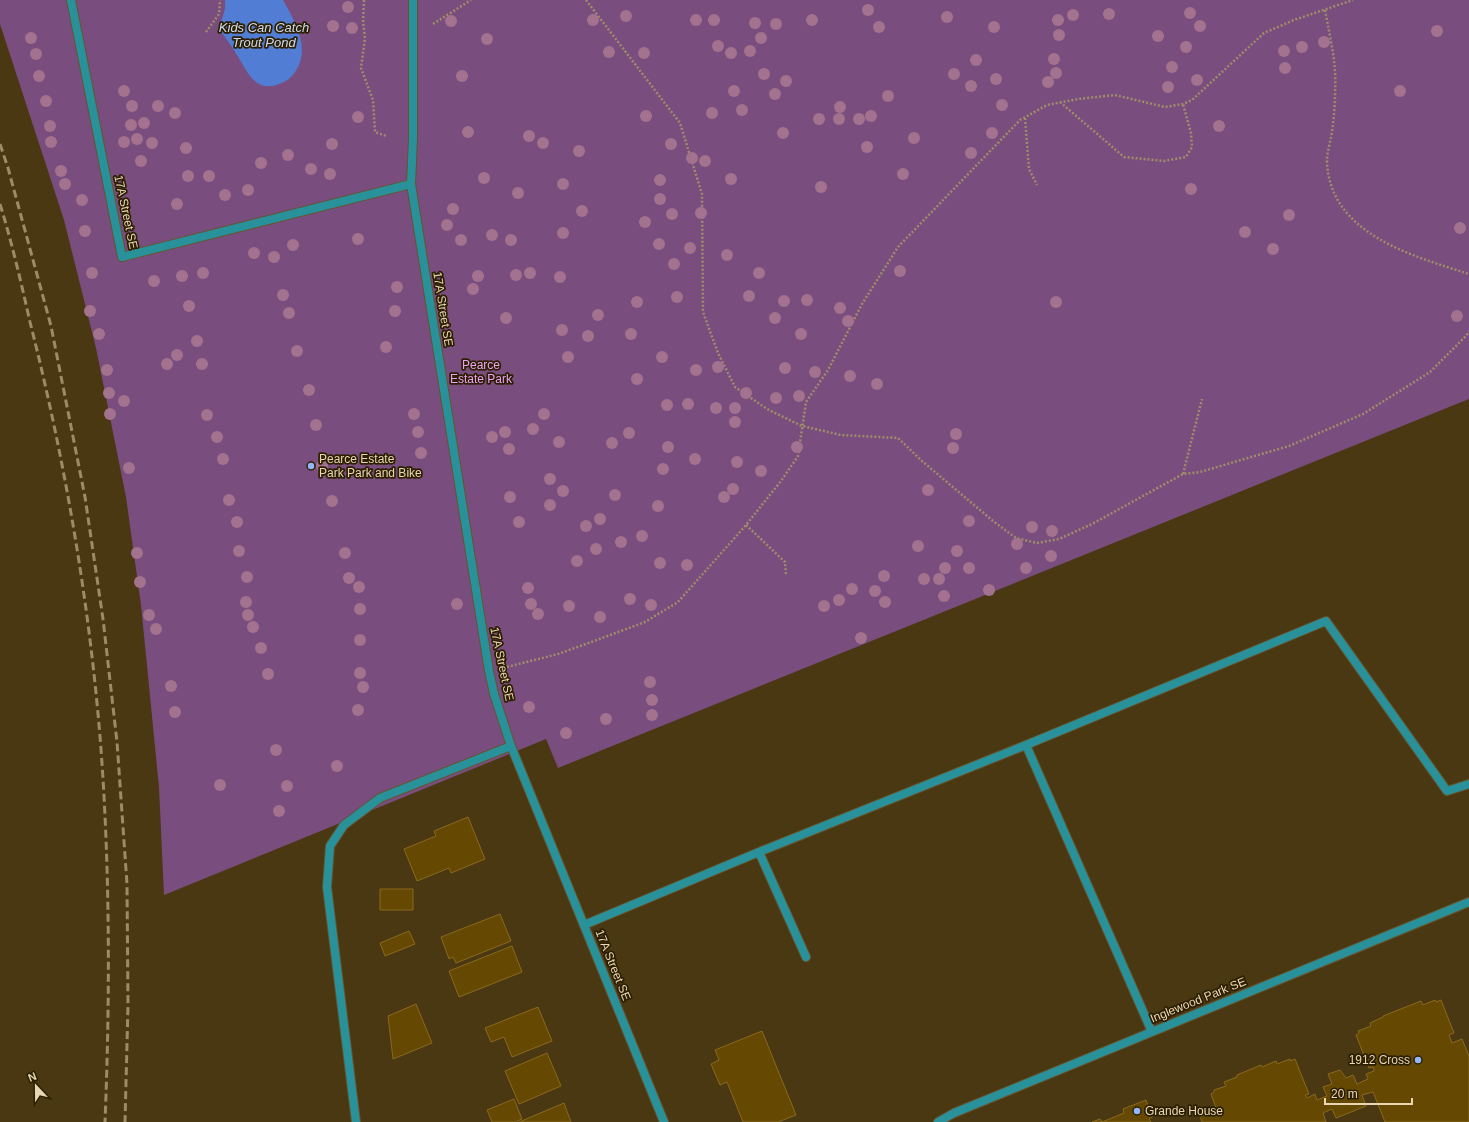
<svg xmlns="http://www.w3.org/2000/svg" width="1469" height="1122" font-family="Arial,sans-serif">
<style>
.green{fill:#794d7e}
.water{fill:#527dd5}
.building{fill:#654903;stroke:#8a691f}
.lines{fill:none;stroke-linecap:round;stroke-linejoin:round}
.lane-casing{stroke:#66542f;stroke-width:10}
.street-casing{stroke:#66542f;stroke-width:10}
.path{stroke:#9f8d69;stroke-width:2.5;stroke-dasharray:2 2;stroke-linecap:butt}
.lane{stroke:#299199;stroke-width:8}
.street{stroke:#299199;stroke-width:8}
.rail{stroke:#9d8b67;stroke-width:3;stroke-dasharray:8 4;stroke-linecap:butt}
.tree{fill:#a3728e}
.poi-dot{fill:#93b7fd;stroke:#2d2002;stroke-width:1.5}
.labels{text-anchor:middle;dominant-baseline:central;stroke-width:3.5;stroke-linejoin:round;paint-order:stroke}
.street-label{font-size:12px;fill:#e8d6b4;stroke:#2d2002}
.park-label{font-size:12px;fill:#eca1f4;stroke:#2d2002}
.poi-label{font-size:12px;fill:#e8d6b4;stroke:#2d2002;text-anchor:start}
.water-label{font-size:13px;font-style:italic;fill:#cedaf1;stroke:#2d2002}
</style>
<rect width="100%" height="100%" fill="#4a3812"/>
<!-- green -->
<path class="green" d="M0,0H1469V399L558,768L546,739L164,895L159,787L141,605L126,497L96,348L64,220L0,24Z"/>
<!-- water -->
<path class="water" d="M225,0H283C294,20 310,46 297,69C294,74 290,79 284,82C277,85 269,88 261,85C248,79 243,63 235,52C230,43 223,35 218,27C223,18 226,9 225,0Z"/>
<!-- building -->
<path class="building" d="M468,817L485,859L451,873L449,868L417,881L404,849L436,836L434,831Z
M380,889H413V910H380Z
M500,914L511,941L456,963L453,957L449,959L441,937Z
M409,931L415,944L385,956L380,943Z
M512,946L522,972L459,997L449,971Z
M1435,1000L1436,1002L1441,1000L1454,1033L1449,1035L1452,1043L1462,1039L1469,1056V1122H1385L1373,1092L1362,1095L1366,1106L1336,1118L1332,1109L1323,1113L1326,1122H1202L1200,1115L1216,1108L1211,1094L1214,1092V1090L1226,1086L1224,1082L1237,1077V1075L1261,1065L1262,1067L1276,1061L1277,1064L1290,1059V1061L1295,1059L1309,1094L1305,1095L1307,1098L1315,1094L1317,1100L1327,1096L1323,1087L1332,1084L1328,1074L1340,1070L1346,1078L1353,1075L1357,1084L1368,1079L1366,1074L1374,1071L1373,1067L1369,1068L1356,1035L1359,1033L1358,1031L1371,1026L1370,1023L1383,1017V1016L1421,1001L1423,1005Z
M416,1004L432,1043L393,1059L388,1016Z
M538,1007L552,1041L512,1057L504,1037L491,1042L485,1028Z
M762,1031L796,1115L778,1122H743L727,1082L720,1085L711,1064L719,1060L715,1050Z
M547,1053L561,1086L519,1104L505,1071Z
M514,1099L522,1119L515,1122H492L487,1110Z
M1146,1100L1152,1117L1149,1119L1151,1122H1102L1124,1113L1123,1109Z
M564,1103L571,1122H519Z
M1100,1119L1102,1122H1092Z"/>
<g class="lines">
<defs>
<path id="lane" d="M71,0L122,257L411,184
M1026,745L1326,621L1447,791L1469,784
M759,852L806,957
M584,925L759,852L1026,745L1152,1032
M356,1122L327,887L330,846L344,825L380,798L511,746L494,694L489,671L411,184L413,139V0
M938,1122L954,1113L1469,902"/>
<path id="street" d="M511,746L664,1122"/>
</defs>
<!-- lane casing -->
<use href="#lane" class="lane-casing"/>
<!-- street casing -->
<use href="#street" class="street-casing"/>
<!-- path -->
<path class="path" d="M364,0L363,22L365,38L361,68L373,100L375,132L386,136
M586,0L680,123L702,194L703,312L718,353L735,387L767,409L802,426L841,435L898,438L922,461L993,521L1016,538L1037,543L1059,539L1092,524L1183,474L1200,472L1289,446L1363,414L1430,372L1466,336L1469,331
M1325,10C1330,37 1337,65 1335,92C1335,105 1334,118 1332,131C1331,141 1327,151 1327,161C1329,234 1413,256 1469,274
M433,24L471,0
M206,32L219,14L220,0
M1060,102L1124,157L1164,161L1186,157L1192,147L1191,133L1183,104
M1025,118L1029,169L1037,185
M1183,474L1202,399
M746,525L785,562L786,575
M507,667L558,654L594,641L645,622L678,602L746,525L781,481L798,456L806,402L828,370L862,304L898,247L1020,120L1047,105L1078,99L1115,95L1165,107L1183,104L1192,100L1264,33L1294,20L1353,0"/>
<!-- lane -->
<use href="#lane" class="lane"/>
<!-- street -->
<use href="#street" class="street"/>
<!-- rail -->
<path class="rail" d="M0,144L8,168L51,326L85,497L103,619L117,742L127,884L128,1005L125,1122
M0,204C12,243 21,282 30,322C65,460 90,606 101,749C110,873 110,998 105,1122"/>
</g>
<!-- trees -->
<g class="tree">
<circle cx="348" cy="7" r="6"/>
<circle cx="868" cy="10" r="6"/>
<circle cx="1190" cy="13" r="6"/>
<circle cx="1109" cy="14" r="6"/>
<circle cx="1073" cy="15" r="6"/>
<circle cx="626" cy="16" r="6"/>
<circle cx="947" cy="17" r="6"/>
<circle cx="593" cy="20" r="6"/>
<circle cx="696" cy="20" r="6"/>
<circle cx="714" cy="20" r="6"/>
<circle cx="812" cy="20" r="6"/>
<circle cx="1058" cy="20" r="6"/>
<circle cx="451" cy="21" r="6"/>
<circle cx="755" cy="23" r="6"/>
<circle cx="776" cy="24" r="6"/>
<circle cx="333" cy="26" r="6"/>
<circle cx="1200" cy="26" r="6"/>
<circle cx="879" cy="27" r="6"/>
<circle cx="994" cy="27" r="6"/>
<circle cx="352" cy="28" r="6"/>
<circle cx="1437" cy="31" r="6"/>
<circle cx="1059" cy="35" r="6"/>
<circle cx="1158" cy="36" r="6"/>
<circle cx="31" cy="38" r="6"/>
<circle cx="761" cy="38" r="6"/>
<circle cx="487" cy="39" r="6"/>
<circle cx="1324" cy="42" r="6"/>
<circle cx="718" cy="46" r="6"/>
<circle cx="1186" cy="47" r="6"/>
<circle cx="1302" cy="47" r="6"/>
<circle cx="750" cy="51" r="6"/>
<circle cx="1284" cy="51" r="6"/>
<circle cx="609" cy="52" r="6"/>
<circle cx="644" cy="53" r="6"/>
<circle cx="731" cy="53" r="6"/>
<circle cx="36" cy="54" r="6"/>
<circle cx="1054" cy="59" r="6"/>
<circle cx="976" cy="60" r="6"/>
<circle cx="1172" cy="67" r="6"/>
<circle cx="1285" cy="68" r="6"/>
<circle cx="1056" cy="73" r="6"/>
<circle cx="764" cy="74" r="6"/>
<circle cx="954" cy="74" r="6"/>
<circle cx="39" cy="76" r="6"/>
<circle cx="462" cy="76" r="6"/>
<circle cx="996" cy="79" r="6"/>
<circle cx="1197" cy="80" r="6"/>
<circle cx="786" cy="81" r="6"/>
<circle cx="1048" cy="82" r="6"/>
<circle cx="971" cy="86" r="6"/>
<circle cx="1168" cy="87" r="6"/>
<circle cx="124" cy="91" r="6"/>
<circle cx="734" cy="91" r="6"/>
<circle cx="1400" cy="91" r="6"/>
<circle cx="775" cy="94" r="6"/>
<circle cx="888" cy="96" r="6"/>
<circle cx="46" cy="101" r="6"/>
<circle cx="1002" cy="105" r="6"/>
<circle cx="132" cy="106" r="6"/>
<circle cx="158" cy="106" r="6"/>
<circle cx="840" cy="107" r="6"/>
<circle cx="742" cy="110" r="6"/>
<circle cx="175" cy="113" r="6"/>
<circle cx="712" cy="113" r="6"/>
<circle cx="646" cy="116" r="6"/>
<circle cx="871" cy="116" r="6"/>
<circle cx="358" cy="117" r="6"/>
<circle cx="819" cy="119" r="6"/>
<circle cx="839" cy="119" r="6"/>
<circle cx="859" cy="119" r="6"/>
<circle cx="144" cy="123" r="6"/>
<circle cx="131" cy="125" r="6"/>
<circle cx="50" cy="126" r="6"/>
<circle cx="1219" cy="126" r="6"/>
<circle cx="468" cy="132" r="6"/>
<circle cx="783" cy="133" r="6"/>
<circle cx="992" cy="133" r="6"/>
<circle cx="529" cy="136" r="6"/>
<circle cx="914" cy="138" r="6"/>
<circle cx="137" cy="139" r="6"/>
<circle cx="51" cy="142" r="6"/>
<circle cx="124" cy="142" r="6"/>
<circle cx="152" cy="143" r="6"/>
<circle cx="543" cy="143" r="6"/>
<circle cx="332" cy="144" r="6"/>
<circle cx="671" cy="144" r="6"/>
<circle cx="867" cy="147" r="6"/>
<circle cx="186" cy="148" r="6"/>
<circle cx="579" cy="151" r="6"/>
<circle cx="971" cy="153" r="6"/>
<circle cx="288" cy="155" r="6"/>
<circle cx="692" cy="158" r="6"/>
<circle cx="141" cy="161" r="6"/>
<circle cx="705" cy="161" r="6"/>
<circle cx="261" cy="163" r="6"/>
<circle cx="311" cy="169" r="6"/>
<circle cx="61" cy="171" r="6"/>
<circle cx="330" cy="174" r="6"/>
<circle cx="903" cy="174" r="6"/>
<circle cx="188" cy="176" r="6"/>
<circle cx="209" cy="176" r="6"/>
<circle cx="484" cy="178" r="6"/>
<circle cx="731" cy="179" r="6"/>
<circle cx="660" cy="180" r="6"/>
<circle cx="65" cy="184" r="6"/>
<circle cx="563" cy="184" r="6"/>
<circle cx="821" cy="187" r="6"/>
<circle cx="1191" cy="189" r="6"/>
<circle cx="248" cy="190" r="6"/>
<circle cx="518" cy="193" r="6"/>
<circle cx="225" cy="195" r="6"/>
<circle cx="660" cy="199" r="6"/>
<circle cx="82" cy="200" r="6"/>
<circle cx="177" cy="204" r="6"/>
<circle cx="453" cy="209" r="6"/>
<circle cx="582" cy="211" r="6"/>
<circle cx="701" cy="213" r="6"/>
<circle cx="672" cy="214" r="6"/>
<circle cx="1289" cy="215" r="6"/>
<circle cx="645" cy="222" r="6"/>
<circle cx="447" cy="225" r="6"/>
<circle cx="1460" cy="228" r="6"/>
<circle cx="85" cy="231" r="6"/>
<circle cx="1245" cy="232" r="6"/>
<circle cx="563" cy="233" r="6"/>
<circle cx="492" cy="235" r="6"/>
<circle cx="358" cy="239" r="6"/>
<circle cx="461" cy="240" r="6"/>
<circle cx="511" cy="240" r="6"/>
<circle cx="659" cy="244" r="6"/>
<circle cx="293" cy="245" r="6"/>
<circle cx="690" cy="248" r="6"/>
<circle cx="1273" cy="249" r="6"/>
<circle cx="254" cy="253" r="6"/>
<circle cx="727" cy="255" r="6"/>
<circle cx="274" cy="257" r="6"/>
<circle cx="674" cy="264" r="6"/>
<circle cx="900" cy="271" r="6"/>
<circle cx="92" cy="273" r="6"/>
<circle cx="203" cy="273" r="6"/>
<circle cx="530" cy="273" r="6"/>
<circle cx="759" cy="273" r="6"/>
<circle cx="516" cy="275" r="6"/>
<circle cx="182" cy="276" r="6"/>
<circle cx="478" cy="276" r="6"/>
<circle cx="560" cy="277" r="6"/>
<circle cx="154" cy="281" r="6"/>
<circle cx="397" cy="287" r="6"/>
<circle cx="473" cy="289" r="6"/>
<circle cx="283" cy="295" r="6"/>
<circle cx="749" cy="296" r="6"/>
<circle cx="677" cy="297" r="6"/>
<circle cx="807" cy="300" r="6"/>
<circle cx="784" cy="301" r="6"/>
<circle cx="637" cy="302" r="6"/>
<circle cx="1056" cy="302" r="6"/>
<circle cx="189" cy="306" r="6"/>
<circle cx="840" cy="308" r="6"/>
<circle cx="90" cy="311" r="6"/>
<circle cx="395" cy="311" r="6"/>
<circle cx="289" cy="313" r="6"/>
<circle cx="598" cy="315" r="6"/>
<circle cx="1457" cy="316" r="6"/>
<circle cx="506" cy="318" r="6"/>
<circle cx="775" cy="318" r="6"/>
<circle cx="848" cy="321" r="6"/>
<circle cx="562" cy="330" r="6"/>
<circle cx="99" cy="334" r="6"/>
<circle cx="631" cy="334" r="6"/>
<circle cx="801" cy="334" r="6"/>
<circle cx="588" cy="336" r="6"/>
<circle cx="197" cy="341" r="6"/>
<circle cx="386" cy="347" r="6"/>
<circle cx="297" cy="351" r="6"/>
<circle cx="177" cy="355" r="6"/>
<circle cx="568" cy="357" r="6"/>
<circle cx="662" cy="357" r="6"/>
<circle cx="167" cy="364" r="6"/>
<circle cx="202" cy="364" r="6"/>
<circle cx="718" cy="367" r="6"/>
<circle cx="785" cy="368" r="6"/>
<circle cx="107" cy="370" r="6"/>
<circle cx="696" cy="370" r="6"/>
<circle cx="815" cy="372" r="6"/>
<circle cx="850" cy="376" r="6"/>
<circle cx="637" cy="379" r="6"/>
<circle cx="877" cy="384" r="6"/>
<circle cx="309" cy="390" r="6"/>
<circle cx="109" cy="393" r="6"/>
<circle cx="746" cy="393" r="6"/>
<circle cx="799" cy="396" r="6"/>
<circle cx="776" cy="398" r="6"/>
<circle cx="124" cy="401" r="6"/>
<circle cx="688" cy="404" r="6"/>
<circle cx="667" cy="405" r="6"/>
<circle cx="716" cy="408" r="6"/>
<circle cx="735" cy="408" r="6"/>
<circle cx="110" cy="414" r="6"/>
<circle cx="414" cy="414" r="6"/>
<circle cx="544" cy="414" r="6"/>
<circle cx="207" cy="415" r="6"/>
<circle cx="735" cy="422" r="6"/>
<circle cx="316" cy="425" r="6"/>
<circle cx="533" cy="429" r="6"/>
<circle cx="418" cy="432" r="6"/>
<circle cx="505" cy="432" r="6"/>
<circle cx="629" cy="433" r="6"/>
<circle cx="956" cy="434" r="6"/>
<circle cx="217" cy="437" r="6"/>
<circle cx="492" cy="437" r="6"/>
<circle cx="559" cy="442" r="6"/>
<circle cx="612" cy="443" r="6"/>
<circle cx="668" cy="447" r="6"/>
<circle cx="797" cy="447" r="6"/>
<circle cx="953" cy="448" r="6"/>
<circle cx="509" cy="449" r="6"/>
<circle cx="421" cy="453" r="6"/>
<circle cx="223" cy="459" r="6"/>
<circle cx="695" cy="459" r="6"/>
<circle cx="737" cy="462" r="6"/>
<circle cx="322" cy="466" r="6"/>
<circle cx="129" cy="468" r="6"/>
<circle cx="663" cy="469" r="6"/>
<circle cx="761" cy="471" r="6"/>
<circle cx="550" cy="479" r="6"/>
<circle cx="733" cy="489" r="6"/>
<circle cx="928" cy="490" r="6"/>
<circle cx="563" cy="491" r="6"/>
<circle cx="615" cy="495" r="6"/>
<circle cx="510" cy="497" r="6"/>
<circle cx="724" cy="497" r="6"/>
<circle cx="229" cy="500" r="6"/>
<circle cx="332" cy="501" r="6"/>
<circle cx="550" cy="505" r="6"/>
<circle cx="658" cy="506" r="6"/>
<circle cx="600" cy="519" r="6"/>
<circle cx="969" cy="521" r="6"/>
<circle cx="237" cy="522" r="6"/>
<circle cx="519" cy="522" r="6"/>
<circle cx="586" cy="526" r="6"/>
<circle cx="1032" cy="527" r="6"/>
<circle cx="1052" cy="531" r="6"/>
<circle cx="642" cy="536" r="6"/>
<circle cx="621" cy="542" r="6"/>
<circle cx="1017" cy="544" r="6"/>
<circle cx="918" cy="546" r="6"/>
<circle cx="596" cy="549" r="6"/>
<circle cx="239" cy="551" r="6"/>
<circle cx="957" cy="551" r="6"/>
<circle cx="137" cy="553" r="6"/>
<circle cx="345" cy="553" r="6"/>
<circle cx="1051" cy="556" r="6"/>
<circle cx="577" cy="561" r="6"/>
<circle cx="660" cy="563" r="6"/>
<circle cx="687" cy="565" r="6"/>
<circle cx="945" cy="568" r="6"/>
<circle cx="969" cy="568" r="6"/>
<circle cx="1026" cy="568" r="6"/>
<circle cx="884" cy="576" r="6"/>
<circle cx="247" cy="577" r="6"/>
<circle cx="349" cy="578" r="6"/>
<circle cx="924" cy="579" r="6"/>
<circle cx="939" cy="579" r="6"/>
<circle cx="140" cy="582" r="6"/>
<circle cx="359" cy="587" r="6"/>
<circle cx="528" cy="588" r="6"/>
<circle cx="852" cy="589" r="6"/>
<circle cx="989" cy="590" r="6"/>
<circle cx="875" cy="591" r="6"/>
<circle cx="944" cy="596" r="6"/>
<circle cx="630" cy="599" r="6"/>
<circle cx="839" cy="600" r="6"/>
<circle cx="246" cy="602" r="6"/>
<circle cx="885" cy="602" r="6"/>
<circle cx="457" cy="604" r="6"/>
<circle cx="531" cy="604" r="6"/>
<circle cx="651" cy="605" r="6"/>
<circle cx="569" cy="606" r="6"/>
<circle cx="824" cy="606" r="6"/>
<circle cx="360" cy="609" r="6"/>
<circle cx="538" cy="614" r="6"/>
<circle cx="149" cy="615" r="6"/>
<circle cx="248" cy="615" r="6"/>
<circle cx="600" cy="617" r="6"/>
<circle cx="253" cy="627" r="6"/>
<circle cx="156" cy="629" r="6"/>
<circle cx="861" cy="638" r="6"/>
<circle cx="360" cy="640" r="6"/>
<circle cx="261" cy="648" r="6"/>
<circle cx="360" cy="673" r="6"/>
<circle cx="268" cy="674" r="6"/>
<circle cx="650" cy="682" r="6"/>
<circle cx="171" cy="686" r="6"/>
<circle cx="363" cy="687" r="6"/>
<circle cx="652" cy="700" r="6"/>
<circle cx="529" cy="707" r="6"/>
<circle cx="358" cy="710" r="6"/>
<circle cx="175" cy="712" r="6"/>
<circle cx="652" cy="715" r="6"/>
<circle cx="606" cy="719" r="6"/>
<circle cx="566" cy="733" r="6"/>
<circle cx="276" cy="750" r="6"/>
<circle cx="337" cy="766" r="6"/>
<circle cx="220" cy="785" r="6"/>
<circle cx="287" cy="786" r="6"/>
<circle cx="279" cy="811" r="6"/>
</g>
<!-- markers -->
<g class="poi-dot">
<circle cx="311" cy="466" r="4"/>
<circle cx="1418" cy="1060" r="4"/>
<circle cx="1137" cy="1111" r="4"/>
</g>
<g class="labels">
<!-- street labels -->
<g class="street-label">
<text transform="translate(126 212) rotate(78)">17A Street SE</text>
<text transform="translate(443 309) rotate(81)">17A Street SE</text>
<text transform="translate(502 664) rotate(78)">17A Street SE</text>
<text transform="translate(613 965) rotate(68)">17A Street SE</text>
<text transform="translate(1198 1000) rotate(-22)">Inglewood Park SE</text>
</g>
<!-- park labels -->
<g class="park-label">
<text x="481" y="365">Pearce<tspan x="481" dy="14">Estate Park</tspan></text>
</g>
<!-- poi labels -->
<g class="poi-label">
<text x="319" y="459">Pearce Estate<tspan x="319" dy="14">Park Park and Bike</tspan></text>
<text x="1410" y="1060" text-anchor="end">1912 Cross</text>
<text x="1145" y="1111">Grande House</text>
</g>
<!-- water labels -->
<g class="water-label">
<text x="264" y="27">Kids Can Catch<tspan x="264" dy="15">Trout Pond</tspan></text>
</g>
</g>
<!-- north arrow -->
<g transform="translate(36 1086) rotate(338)" stroke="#2d2002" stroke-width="3" paint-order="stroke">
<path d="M0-3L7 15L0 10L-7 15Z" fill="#e8d6b4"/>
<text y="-6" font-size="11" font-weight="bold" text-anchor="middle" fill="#e8d6b4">N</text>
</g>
<!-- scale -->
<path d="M1325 1098v6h87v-6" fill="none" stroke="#e8d6b4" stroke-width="2"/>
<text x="1331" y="1098" font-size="12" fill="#e8d6b4" stroke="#2d2002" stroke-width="3" paint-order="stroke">20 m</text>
</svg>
